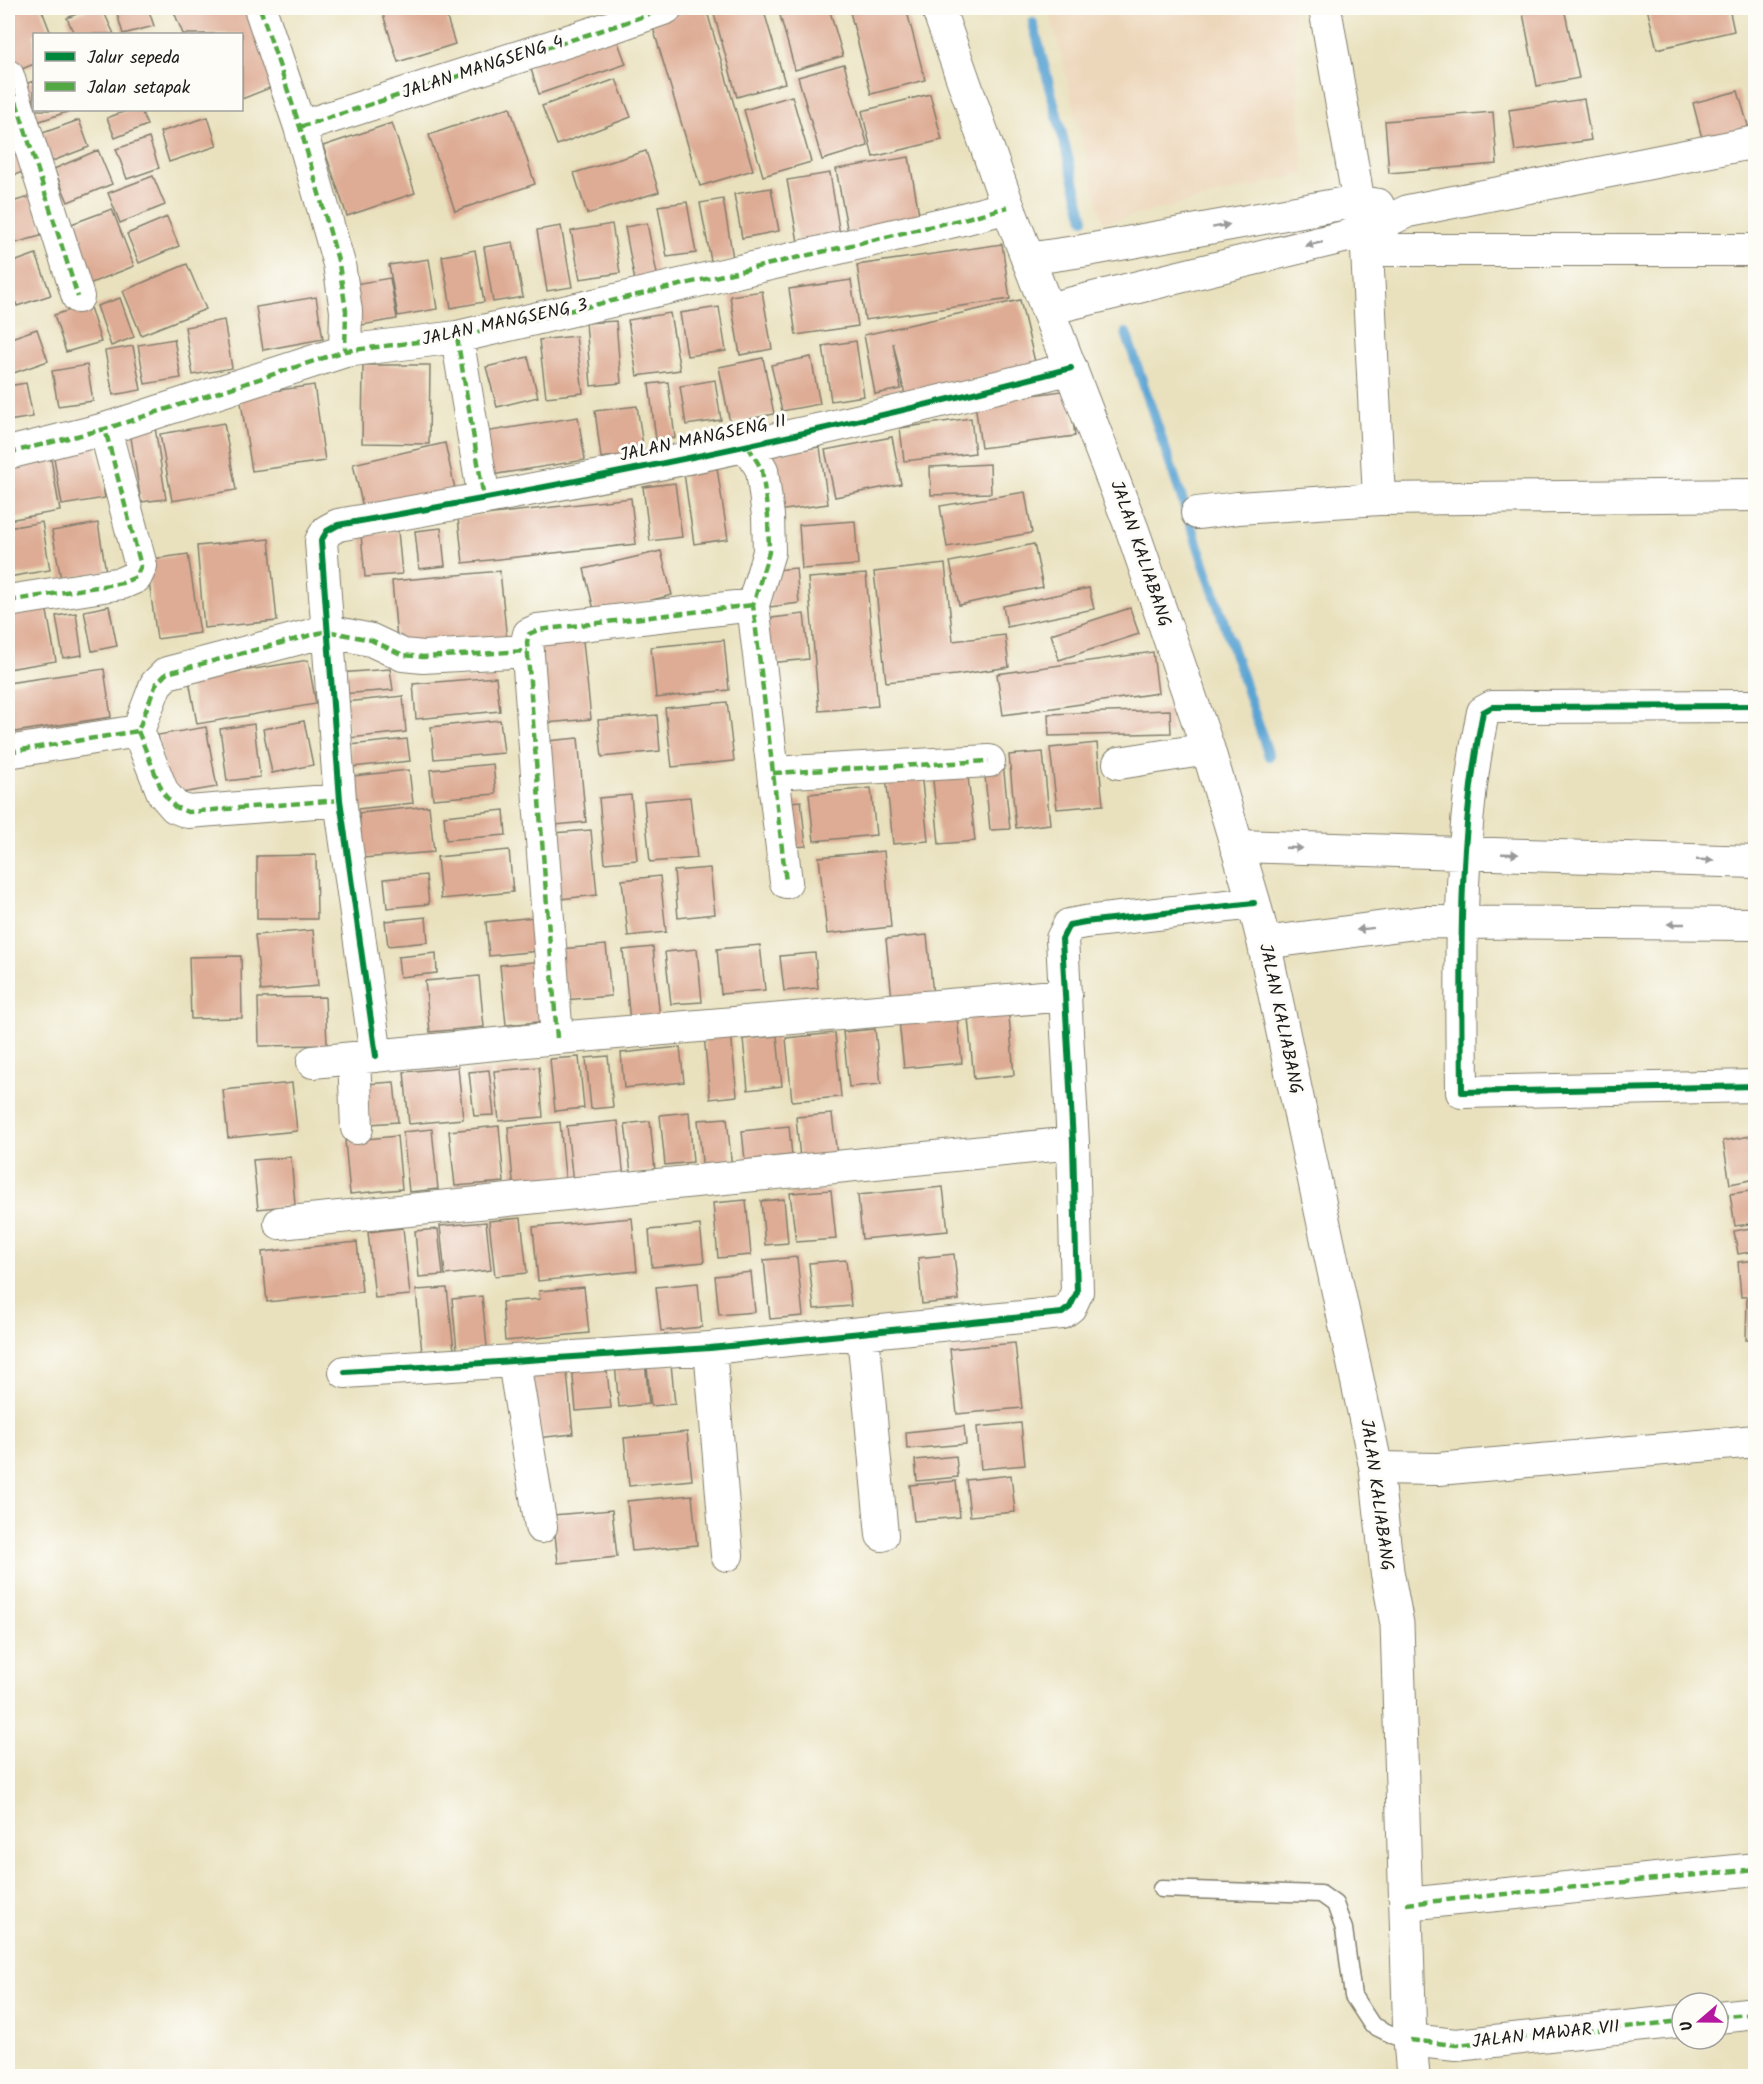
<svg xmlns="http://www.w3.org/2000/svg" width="1763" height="2084" font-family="Kalam,sans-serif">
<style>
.built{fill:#edd7bb}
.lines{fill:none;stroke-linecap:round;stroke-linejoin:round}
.stream{stroke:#5ca4d3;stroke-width:10}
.building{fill:#deac94}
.service-casing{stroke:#827e6d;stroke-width:19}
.minor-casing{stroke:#827e6d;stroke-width:34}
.primary-casing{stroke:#827e6d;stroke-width:35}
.service{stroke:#fff;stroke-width:16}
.minor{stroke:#fff;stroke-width:32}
.primary{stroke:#fff;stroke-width:33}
.quiet{stroke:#52a943;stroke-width:4.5;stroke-dasharray:9 4.5;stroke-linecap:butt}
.cycleway-casing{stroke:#fdfcf7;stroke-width:10}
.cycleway{stroke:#00873e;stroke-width:6}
.oneway{fill:#999}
.labels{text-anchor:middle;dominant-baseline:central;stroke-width:6;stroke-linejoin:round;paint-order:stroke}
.street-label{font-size:18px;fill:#1c1c1c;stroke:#fdfcf7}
</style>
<rect width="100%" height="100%" fill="#fdfcf7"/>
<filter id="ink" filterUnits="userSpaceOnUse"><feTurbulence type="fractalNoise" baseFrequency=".0167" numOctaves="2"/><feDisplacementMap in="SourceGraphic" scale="12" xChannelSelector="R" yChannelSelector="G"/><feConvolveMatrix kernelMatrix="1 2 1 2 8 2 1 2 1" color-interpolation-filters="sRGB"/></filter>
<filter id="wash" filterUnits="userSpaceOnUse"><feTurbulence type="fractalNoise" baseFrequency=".008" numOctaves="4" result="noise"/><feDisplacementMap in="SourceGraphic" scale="24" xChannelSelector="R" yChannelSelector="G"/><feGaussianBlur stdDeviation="1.35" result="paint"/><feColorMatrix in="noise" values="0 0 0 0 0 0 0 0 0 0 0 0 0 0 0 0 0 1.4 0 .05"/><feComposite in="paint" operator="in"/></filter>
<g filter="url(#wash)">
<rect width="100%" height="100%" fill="#e9e1be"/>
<!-- built -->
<path class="built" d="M1049,8H1293L1303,174L1103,223Z"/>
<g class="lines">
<!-- stream -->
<path class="stream" d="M1033,23L1084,219
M1126,333L1269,756"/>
</g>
<g id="blocks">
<!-- building -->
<path class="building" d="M8,8H41L51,34H34V64L15,72L8,51Z
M91,8H102L114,34H74L67,18Z
M125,8H148L154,26L123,34L116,10Z
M185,8H248L277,85L242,99V34H183L174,12Z
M381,8H444L455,44L398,62Z
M697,8H706L753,170L700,186L651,21Z
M736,8H763L785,83L737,97L714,14Z
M778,8H829L843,56L795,70Z
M849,8H906L925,80L871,94Z
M1522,8H1564L1579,78L1537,86Z
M1647,8H1729L1734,31L1657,49Z
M615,34L626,64L539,94L529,63Z
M844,64L868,146L822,160L798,77Z
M616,79L631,117L557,145L542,106Z
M34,81V110H73L31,124L19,86Z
M1738,91L1749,129L1703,142L1693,103Z
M930,94L942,140L873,157L862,111Z
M792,96L811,162L763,176L744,110Z
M1584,99L1591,140L1515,151L1509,110Z
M510,107L535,184L455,211L429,135Z
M128,110H141L147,125L115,138L107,118Z
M1493,112L1497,164L1389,173L1385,121Z
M208,117L217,146L169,162L160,132Z
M79,120L89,147L50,162L40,134Z
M392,123L415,193L347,216L323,146Z
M8,126L23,172L8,177Z
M149,138L159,168L127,179L116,149Z
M98,150L112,184L68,202L54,169Z
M646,151L659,192L587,214L574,173Z
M909,157L920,220L848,233L836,169Z
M830,173L840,235L798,242L787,180Z
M153,176L165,205L120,223L108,193Z
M771,188L779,231L742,238L734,194Z
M33,196L44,235L8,245V203Z
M723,199L733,258L711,261L700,203Z
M687,202L696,253L667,257L658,206Z
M112,209L134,266L89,284L66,226Z
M167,217L179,246L139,263L127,234Z
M647,223L658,279L635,282L625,227Z
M612,224L620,273L580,279L571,231Z
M561,226L572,287L547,291L537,230Z
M513,242L523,297L493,302L484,247Z
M1002,244L1010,299L865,320L857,265Z
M475,250L484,302L451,308L442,256Z
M36,254L51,295L17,306L8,278V264Z
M429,259L437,309L398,316L389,265Z
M187,264L206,309L141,335L123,291Z
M390,278L397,319L356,326L348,285Z
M851,280L858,326L796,335L789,289Z
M762,291L772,349L740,355L730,296Z
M316,297L323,339L263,350L256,307Z
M120,298L134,337L111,346L97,306Z
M1020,300L1036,366L905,395L893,343L901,389L875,394L864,335Z
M89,304L101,342L66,352L54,315Z
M719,307L726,351L687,356L680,313Z
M670,313L680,370L637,376L628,320Z
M224,320L232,368L193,375L185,327Z
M616,321L621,383L591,386L586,323Z
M37,329L48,361L8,375V339Z
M576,336L583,393L546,397L539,340Z
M174,339L181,378L145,384L138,345Z
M856,341L864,396L831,401L823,346Z
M133,346L141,390L113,395L105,351Z
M528,357L538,397L497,407L486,367Z
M811,357L820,404L782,411L771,365Z
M763,358L774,414L730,423L719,367Z
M87,365L93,401L58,406L52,371Z
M363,365H430L429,444L362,443Z
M715,380L721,420L686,425L680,386Z
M668,382L675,438L656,440L649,384Z
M26,383L33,417L8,421V386Z
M314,385L325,461L252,471L240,396Z
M1069,390L1075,436L981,448L975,403Z
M637,406L644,452L601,458L595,411Z
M578,417L585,460L485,476L478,433Z
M971,418L975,453L904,461L900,428Z
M224,423L236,490L172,501L160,434Z
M155,427L166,499L141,502L130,431Z
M892,437L901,484L835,497L825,450Z
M445,443L455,489L363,508L353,464Z
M95,444L105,498L62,505L53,452Z
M49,447L60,511L8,520V455Z
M820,447L828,504L770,512L762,455Z
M990,464L991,493L931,495L930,467Z
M717,468L728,539L694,544L684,473Z
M675,483L682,537L650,541L643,487Z
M1025,492L1032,533L947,547L940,506Z
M631,498L636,544L463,563L458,518Z
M855,521L858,565L802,569L799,525Z
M42,522L50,570L8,577V528Z
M98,523L106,572L61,579L52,531Z
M441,528L445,566L419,569L415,531Z
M398,531L402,574L365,577L361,535Z
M269,539L277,621L204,628L197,546Z
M1034,544L1043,587L959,605L950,562Z
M661,551L672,595L595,614L584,569Z
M188,554L200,633L157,639L146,560Z
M945,564L953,641L1005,635L1009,667L956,675L886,682L874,572Z
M796,568L799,603L770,607L766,571Z
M500,571L507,641L398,651L392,581Z
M866,574L878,706L819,711L808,578Z
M1089,588L1094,609L1007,627L1003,606Z
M46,606L56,661L8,669V613Z
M109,606L117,646L92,651L84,611Z
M1130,608L1139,634L1059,660L1051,634Z
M76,613L82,655L63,658L56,616Z
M804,614L809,659L769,663L764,619Z
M582,631L591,719L546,723L537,635Z
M724,640L729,690L656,698L651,647Z
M1153,652L1158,693L1003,715L997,674Z
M308,660L316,704L197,724L189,680Z
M104,669L111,717L8,733V683Z
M390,669L393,690L341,694L339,673Z
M496,677L500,711L416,719L413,684Z
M403,696L406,732L349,738L345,702Z
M727,702L734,761L672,767L665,708Z
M1170,710L1171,733L1049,736L1048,714Z
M657,715L660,751L602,757L598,720Z
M500,720L504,753L434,759L431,727Z
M304,721L313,765L272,773L263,729Z
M254,724L260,777L227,781L220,729Z
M206,727L217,787L170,795L158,735Z
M578,738L586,822L555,825L547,741Z
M407,739L410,761L352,767L350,745Z
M1097,743L1103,805L1057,809L1050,748Z
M1043,752L1050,824L1016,828L1009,755Z
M1003,763L1010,829L990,830L984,765Z
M493,764L496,794L433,799L430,770Z
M967,767L975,841L939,844L932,770Z
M409,770L413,803L357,809L353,776Z
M921,772L928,841L893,844L886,776Z
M871,788L876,835L814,841L809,794Z
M631,795L637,860L605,863L599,798Z
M690,797L697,858L650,862L644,801Z
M801,801L806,846L783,848L779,803Z
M429,806L434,852L363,858L359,813Z
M504,810L506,835L446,840L444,816Z
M591,830L597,895L560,899L553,833Z
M509,850L513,892L441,899L437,857Z
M884,851L891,927L827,934L819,857Z
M316,855L317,919H257V856Z
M710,868L715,914L678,918L674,871Z
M426,875L429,904L387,908L384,879Z
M660,876L666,932L628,936L622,880Z
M545,916L549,950L489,956L486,922Z
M426,917L428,942L388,946L385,921Z
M313,930L318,986L261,991L255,935Z
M927,935L933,995L892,999L886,939Z
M606,945L611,996L564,1000L559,949Z
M760,945L765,990L721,994L717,949Z
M653,947L660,1019L630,1022L623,950Z
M697,949L702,1002L671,1004L665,952Z
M436,953L437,973L400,977L398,957Z
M815,953L818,988L784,991L780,956Z
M241,956L242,1018L191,1019L189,957Z
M543,961L549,1021L506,1025L500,965Z
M479,976L484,1027L430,1032L425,981Z
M325,997L327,1045L259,1046L258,998Z
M1008,1005L1014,1075L974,1079L967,1008Z
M957,1015L962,1063L904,1068L899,1021Z
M875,1029L881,1084L849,1087L843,1032Z
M731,1032L737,1096L710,1099L704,1035Z
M835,1033L841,1097L792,1101L786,1038Z
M777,1036L782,1086L748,1090L743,1039Z
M680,1047L684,1082L624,1088L621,1053Z
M608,1056L613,1107L591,1109L586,1058Z
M579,1057L584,1108L555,1111L550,1059Z
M458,1067L463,1119L409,1124L404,1072Z
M539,1067L543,1117L499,1121L494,1071Z
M489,1070L494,1115L474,1116L469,1072Z
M394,1082L398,1122L370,1124L366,1084Z
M292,1083L297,1131L228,1138L223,1090Z
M689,1112L693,1162L665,1165L660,1115Z
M832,1114L837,1155L800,1159L796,1117Z
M727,1118L732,1169L703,1172L698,1120Z
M618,1121L624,1179L573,1184L567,1126Z
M650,1121L655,1170L631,1173L625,1124Z
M560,1122L566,1187L514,1192L508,1127Z
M499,1126L504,1182L455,1186L449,1131Z
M789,1126L792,1155L745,1160L742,1131Z
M432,1129L438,1189L409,1192L403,1132Z
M1756,1135V1179L1730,1184L1723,1141Z
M397,1136L402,1189L350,1194L345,1141Z
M291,1157L295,1205L258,1209L253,1160Z
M943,1187L948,1231L862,1239L858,1195Z
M831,1190L836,1239L796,1242L790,1193Z
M1756,1190V1223L1735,1226L1730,1194Z
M784,1199L788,1243L765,1245L761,1201Z
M746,1200L751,1255L718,1258L713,1203Z
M521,1218L527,1273L495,1276L489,1221Z
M632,1218L637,1271L538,1281L533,1227Z
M486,1222L491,1270L445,1275L440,1226Z
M700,1225L704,1262L652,1267L649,1230Z
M1756,1227V1251L1738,1254L1734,1231Z
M403,1228L410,1295L375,1298L368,1232Z
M438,1229L443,1275L419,1277L415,1231Z
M357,1242L362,1292L267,1302L262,1252Z
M954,1254L959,1300L922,1304L918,1258Z
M797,1257L803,1316L770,1319L764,1260Z
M846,1260L851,1306L814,1309L809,1263Z
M1756,1260V1296L1741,1297L1738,1262Z
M751,1272L755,1312L719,1315L715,1276Z
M698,1283L702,1327L661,1331L656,1287Z
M584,1287L589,1333L505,1341L502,1302L540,1299L539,1291Z
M447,1288L454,1350L422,1353L416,1290Z
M482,1296L487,1347L457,1350L452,1299Z
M1747,1298H1756V1340H1746Z
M1015,1343L1022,1408L957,1414L950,1349Z
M645,1361L649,1404L619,1407L615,1364Z
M566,1362L573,1434L537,1438L530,1366Z
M606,1362L611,1408L576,1411L572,1366Z
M671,1364L675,1404L651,1406L647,1367Z
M1021,1423L1025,1465L981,1469L977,1427Z
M964,1426L966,1444L907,1449L906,1432Z
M687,1432L692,1480L629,1486L624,1438Z
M956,1456L958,1477L917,1481L915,1460Z
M1011,1475L1015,1512L970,1516L966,1480Z
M956,1481L960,1517L914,1521L910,1485Z
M692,1495L697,1545L632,1551L627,1501Z
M612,1510L617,1557L558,1563L553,1515Z"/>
</g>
</g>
<g filter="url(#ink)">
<use href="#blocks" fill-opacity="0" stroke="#827e6d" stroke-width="1.5"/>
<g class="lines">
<defs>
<path id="service" d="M1161,1889L1321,1894L1335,1904L1344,1929L1353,1996L1372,2025L1401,2039L1410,2040"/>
<path id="minor" d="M260,8L300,127L339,264L346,311L345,351
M1325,8L1367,250L1379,499
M8,76L78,297
M300,127L621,24L666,8
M1367,250H1756
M1027,259L1082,251L1357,201L1378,205
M1048,309L1364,232L1408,211L1756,142
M457,337L484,499
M748,446L762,470L768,516L769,552L753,605L786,882
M8,453L105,429L345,351L457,337L963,219L1008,207
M1197,513L1238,508L1379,499L1756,495
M8,601L122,583L136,577L141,566L105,429
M1756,706L1492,707L1483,712C1457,837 1461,965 1462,1092L1756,1086
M138,731L163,793L175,807L188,812L340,800
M8,752L138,731L156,684L167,673L327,631L371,640L403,655L423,657L528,651
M1119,763L1208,749
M773,773L989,761
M1236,846L1756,862
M1264,943L1423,922L1756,924
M557,1038L527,642L529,634L538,630L753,605
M376,1056L340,800L321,541L327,531L338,525C584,482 829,432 1071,368
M354,1058L357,1128
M313,1062L557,1038L1066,995
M280,1223L1073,1143
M863,1334L882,1535
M710,1348L727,1555
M514,1362L541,1527
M345,1372L710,1348L1062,1313L1070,1307L1077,1292L1073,1143L1062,939L1069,925L1085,922L1254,903
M1376,1468L1438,1469L1756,1441
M1406,1904L1756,1869
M1718,2017L1756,2013
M1410,2040L1456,2045L1682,2021"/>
<path id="primary" d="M938,8L1008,207L1132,529L1208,749L1254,903L1264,943L1376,1468L1387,1571L1397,1624L1410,2040L1413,2076"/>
</defs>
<!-- service casing -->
<use href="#service" class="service-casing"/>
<!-- minor casing -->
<use href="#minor" class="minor-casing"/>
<!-- primary casing -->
<use href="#primary" class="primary-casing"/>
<!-- service -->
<use href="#service" class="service"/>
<!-- minor -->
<use href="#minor" class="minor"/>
<!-- primary -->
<use href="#primary" class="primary"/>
<!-- quiet -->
<path class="quiet" d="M260,8L300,127L339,264L346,311L345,351
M8,76L78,297
M300,127L621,24L666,8
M457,337L484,499
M748,446L762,470L768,516L769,552L753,605L786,882
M8,453L105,429L345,351L457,337L963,219L1008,207
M8,601L122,583L136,577L141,566L105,429
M138,731L163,793L175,807L188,812L340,800
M8,752L138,731L156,684L167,673L327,631L371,640L403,655L423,657L528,651
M773,773L989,761
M557,1038L527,642L529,634L538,630L753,605
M1406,1904L1756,1869
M1718,2017L1756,2013
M1410,2040L1456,2045L1682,2021"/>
<defs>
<path id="cycleway" d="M1756,706L1492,707L1483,712C1457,837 1461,965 1462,1092L1756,1086
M376,1056L340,800L321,541L327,531L338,525C584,482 829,432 1071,368
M345,1372L710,1348L1062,1313L1070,1307L1077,1292L1073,1143L1062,939L1069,925L1085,922L1254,903"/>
</defs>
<!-- cycleway casing -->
<use href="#cycleway" class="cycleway-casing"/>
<!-- cycleway -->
<use href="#cycleway" class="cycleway"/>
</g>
<!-- one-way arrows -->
<defs><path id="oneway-solid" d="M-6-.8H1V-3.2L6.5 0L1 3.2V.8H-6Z" transform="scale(1.5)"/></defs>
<g class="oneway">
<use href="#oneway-solid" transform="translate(1221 226) rotate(-10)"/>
<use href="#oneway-solid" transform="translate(1314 244) rotate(167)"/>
<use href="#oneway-solid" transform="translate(1294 848) rotate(2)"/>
<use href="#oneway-solid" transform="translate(1510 854) rotate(2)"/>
<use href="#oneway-solid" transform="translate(1705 860) rotate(2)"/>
<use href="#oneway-solid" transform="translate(1676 924) rotate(-180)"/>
<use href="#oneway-solid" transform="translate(1365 929) rotate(173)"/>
</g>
</g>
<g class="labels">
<!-- street labels -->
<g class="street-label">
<text transform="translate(483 68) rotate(-18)">JALAN MANGSENG 4</text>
<text transform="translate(505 323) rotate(-12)">JALAN MANGSENG 3</text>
<text transform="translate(703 439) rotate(-12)">JALAN MANGSENG II</text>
<text transform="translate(1140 554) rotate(71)">JALAN KALIABANG</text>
<text transform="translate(1280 1019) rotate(78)">JALAN KALIABANG</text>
<text transform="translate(1376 1495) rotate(82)">JALAN KALIABANG</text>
<text transform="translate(1546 2035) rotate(-6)">JALAN MAWAR VII</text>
</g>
</g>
<!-- margin -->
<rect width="1763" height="2084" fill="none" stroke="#fdfcf7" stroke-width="30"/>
<!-- legend -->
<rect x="33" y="33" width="210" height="78" fill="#fdfcf7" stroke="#a3a29f" stroke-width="1.5"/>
<rect x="45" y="52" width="30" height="9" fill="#00873e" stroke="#a3a29f" stroke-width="1.5"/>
<text x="87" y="63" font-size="18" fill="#1c1c1c">Jalur sepeda</text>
<rect x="45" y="82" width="30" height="9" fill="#52a943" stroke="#a3a29f" stroke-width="1.5"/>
<text x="87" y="93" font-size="18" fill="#1c1c1c">Jalan setapak</text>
<!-- north arrow -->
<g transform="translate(1700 2021) rotate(250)"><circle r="28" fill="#fdfcf7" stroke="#a3a29f" stroke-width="1.5"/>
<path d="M0-4.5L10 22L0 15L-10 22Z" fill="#b5179e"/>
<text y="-9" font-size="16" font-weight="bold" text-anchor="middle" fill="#1c1c1c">U</text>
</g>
</svg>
